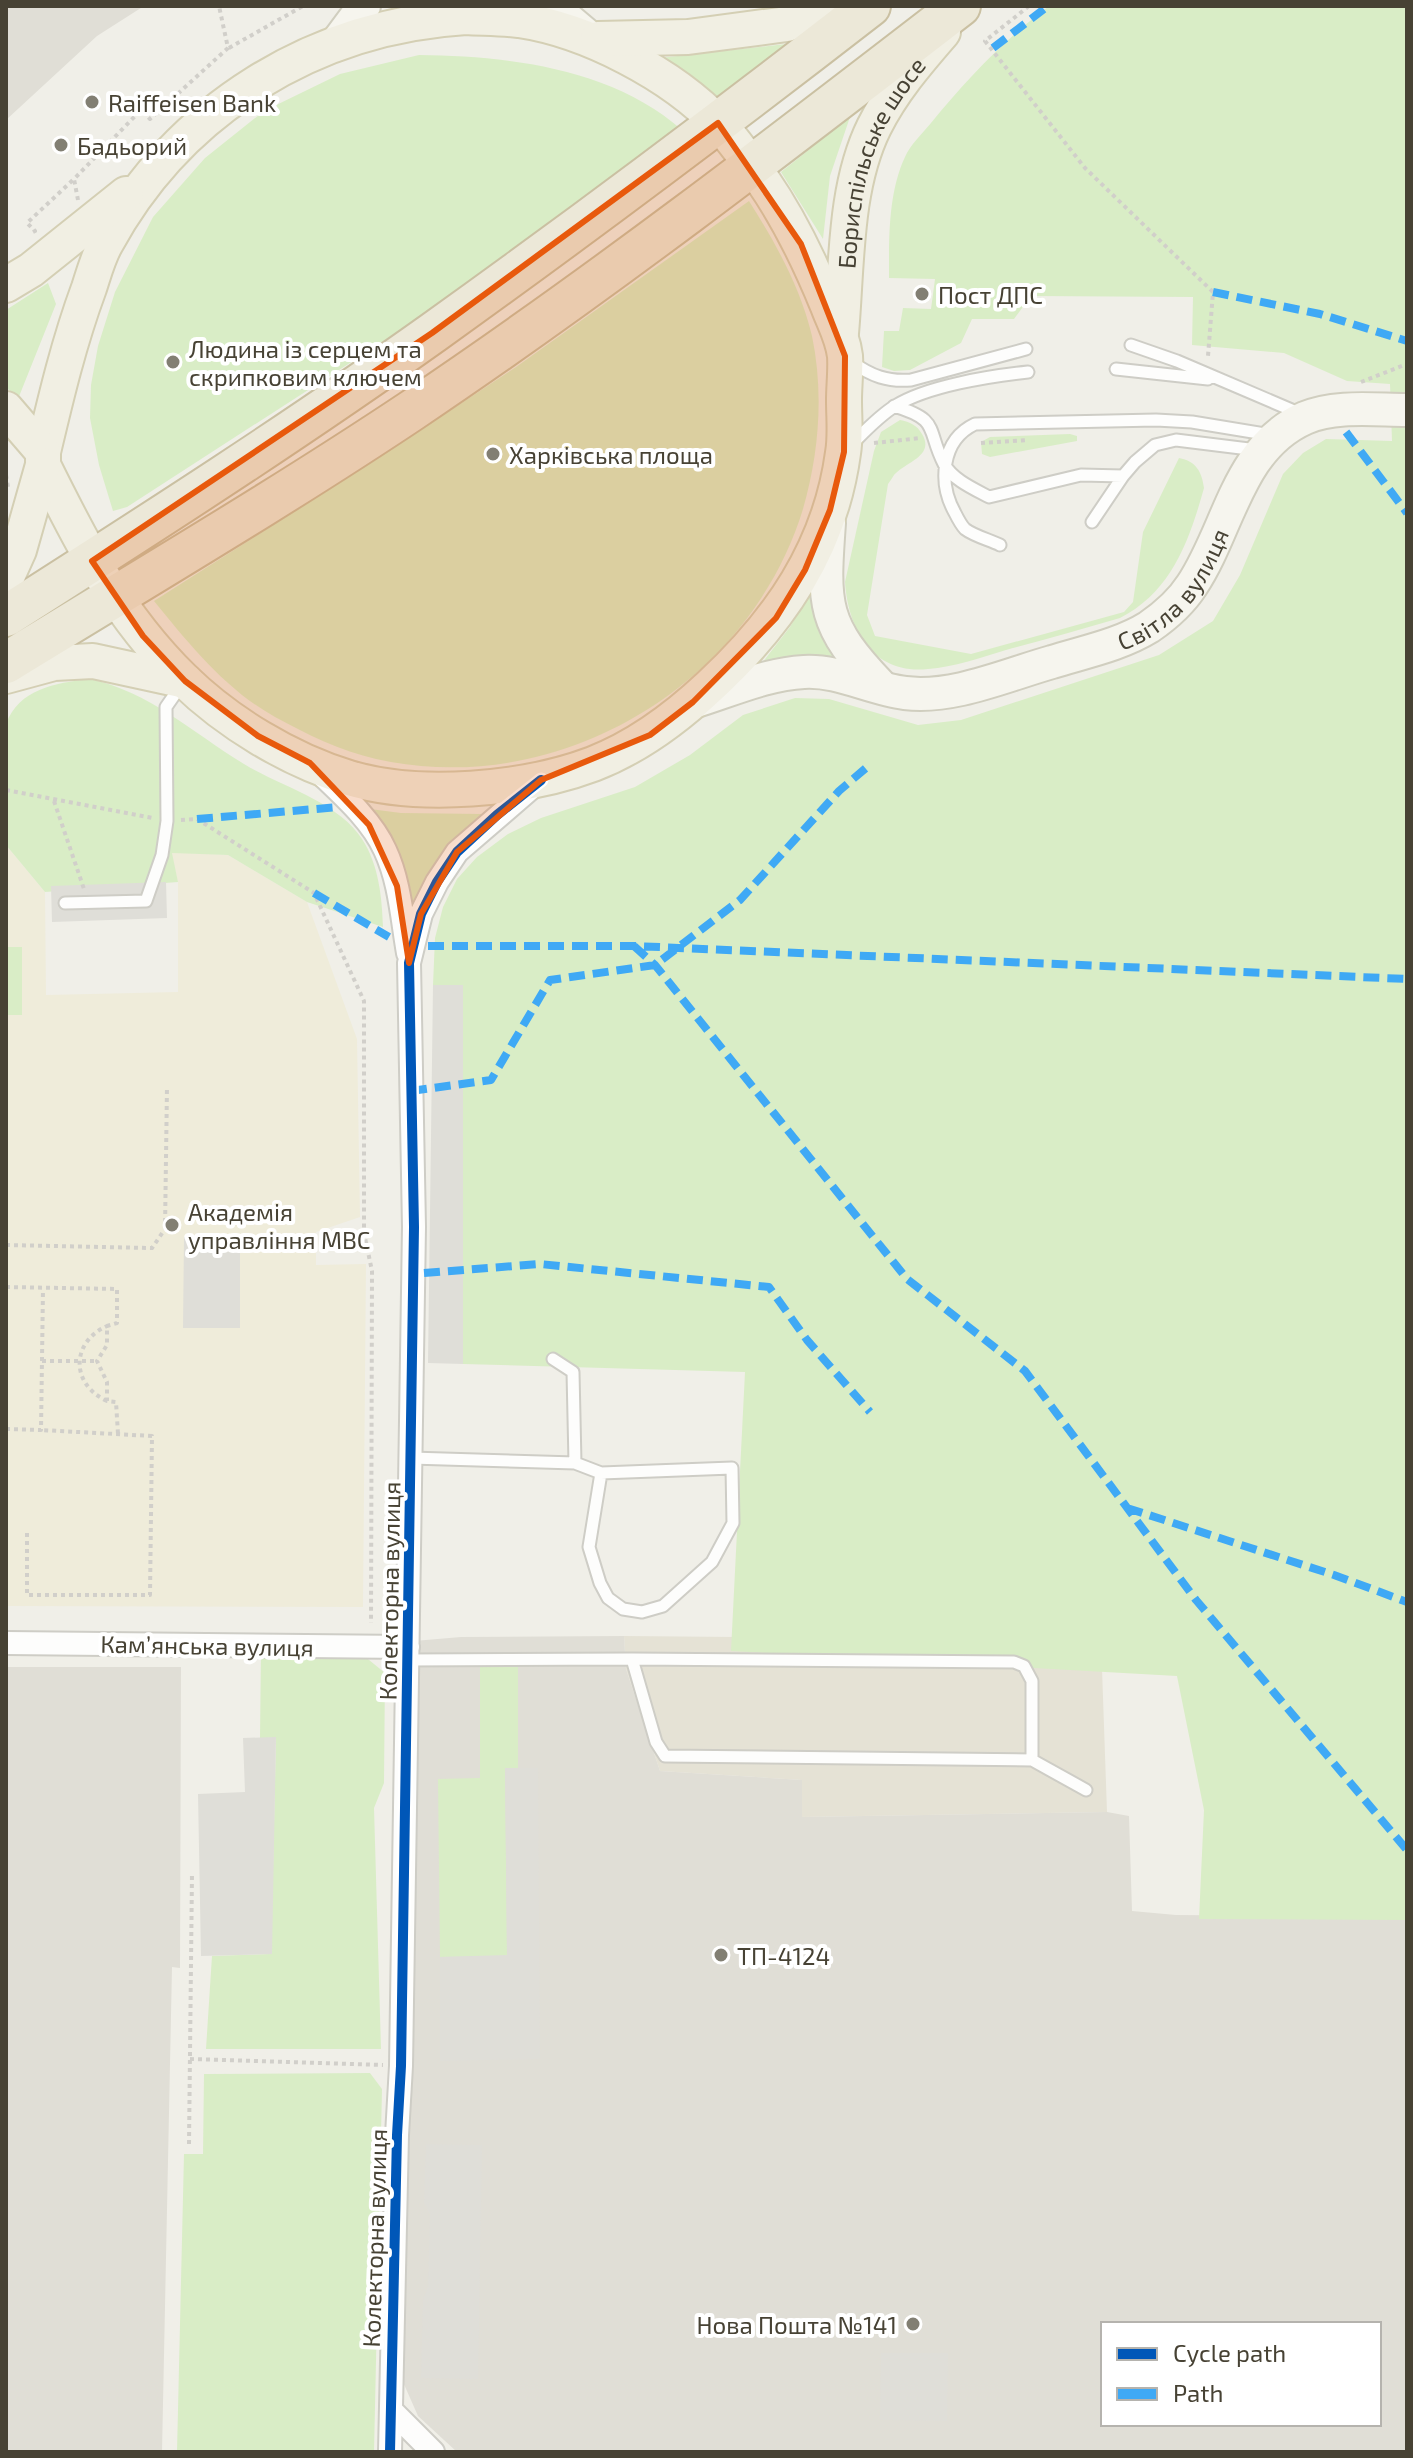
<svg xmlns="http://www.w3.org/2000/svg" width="1413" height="2458" font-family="'Exo 2',sans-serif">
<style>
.residential{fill:#e5e2d5}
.industrial{fill:#e0ded6;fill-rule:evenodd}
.education{fill:#efecda}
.green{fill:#d9edc6}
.parking{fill:#dfded8}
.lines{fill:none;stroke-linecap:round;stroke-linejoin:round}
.lane-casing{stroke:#cecdc6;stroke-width:15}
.street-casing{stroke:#cecdc6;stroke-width:26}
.secondary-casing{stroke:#d0cebf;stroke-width:36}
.primary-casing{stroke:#d4cfb4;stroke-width:38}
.highway-casing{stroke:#cac0a2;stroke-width:44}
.path{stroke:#d1cfca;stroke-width:4;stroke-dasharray:4 4;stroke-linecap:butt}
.lane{stroke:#fdfdfc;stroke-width:11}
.street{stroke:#fdfdfc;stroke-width:22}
.secondary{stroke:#f6f5ee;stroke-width:32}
.primary{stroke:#f1efe3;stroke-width:34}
.highway{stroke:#ece8d8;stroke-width:40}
.quiet{stroke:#3fa9f5;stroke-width:8;stroke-dasharray:16 8;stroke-linecap:butt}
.cycleway-casing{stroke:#fff;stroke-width:15}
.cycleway{stroke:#0057b8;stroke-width:10}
.marked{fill:#e8590c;fill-opacity:0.2;stroke:#e8590c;stroke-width:6;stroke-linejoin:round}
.poi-dot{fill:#827f73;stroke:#fff;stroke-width:3}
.labels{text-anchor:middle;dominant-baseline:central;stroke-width:8;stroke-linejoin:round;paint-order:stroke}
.poi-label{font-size:24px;fill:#474234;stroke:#fff;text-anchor:start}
.street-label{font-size:24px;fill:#474234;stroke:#fff}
</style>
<rect width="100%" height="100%" fill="#f0efe8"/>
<!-- residential -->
<path class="residential" d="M624,1636L1101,1640L1107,1812L801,1817L802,1780L660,1771L626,1669Z"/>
<!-- industrial -->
<path class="industrial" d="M6,6H144L97,36L6,120Z
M624,1636L626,1669L660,1771L802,1780V1817L1107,1812L1129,1816L1132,1911L1176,1915L1407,1917V2452H457L418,2416L403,2382L414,1641L461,1637ZM1103,2324H1379V2424H1103Z
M6,1667H181L180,1968L172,1967L162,2452H6Z"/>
<!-- education -->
<path class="education" d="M6,845L45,892L46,995L178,992V882L171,852L228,855L307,902L357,1039L360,1217L316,1232V1265L366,1264L363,1607L6,1606Z"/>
<!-- green -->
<path class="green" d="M1049,6H1407V1920L1199,1919L1204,1810L1177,1676L731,1651L745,1372L463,1364V985H433L435,938L443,907L457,879L477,857L508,834L541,818L635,787L690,755L743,715L795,698L829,699L918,725L961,720L1159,655L1213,621L1240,575L1283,474L1303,453L1326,439L1392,441L1390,384L1347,381L1284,353L1192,345L1193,297L1031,296L1014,319H972L961,343L910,370L894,371L882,367L884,331H899L903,308L931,309L935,279L889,278C889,239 888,193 905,157C910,145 923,133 931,123C967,79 1004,40 1049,6Z
M795,43L718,103L650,59Z
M419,55C508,56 612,68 682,130L499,263L390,337L127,507L113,511L99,465L90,418L91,385L98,346L115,292L153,217L205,158L264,111L340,74Z
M850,117L830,176L823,239L781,172Z
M749,201C776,244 800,286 812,336C824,393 819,454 803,509C749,686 557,800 376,759C341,751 306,734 275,717C226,690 189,644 154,601L377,459L516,367Z
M48,283L56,304L18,399L6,387V310Z
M900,420C910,422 917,425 922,434C935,455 907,462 896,473C894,474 890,482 888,484L867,615L875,636L971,654L1124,612L1133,602L1143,532L1179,458C1196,461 1202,472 1204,488C1189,542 1171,592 1120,618C1082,629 1044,640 1006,650C980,658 954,667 928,669C873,675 848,629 845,582L874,451L881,432Z
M1070,434L1077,436V441L990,457L982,454L981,442L990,437Z
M814,586L847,667L755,672L790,627Z
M89,679C149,691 193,733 244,764C280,786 339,802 362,839C379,865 382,898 383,927L307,902L228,855L172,853L178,882L45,892L6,845V724C19,689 55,683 89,679Z
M370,809L401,813L483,814C447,845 428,871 410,915C406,867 400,848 370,809Z
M6,947H22V1015H6Z
M261,1649L363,1655L385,1673L384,1783L374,1808L381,2049H206L212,1956L271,1954L276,1738H260Z
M480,1667H518V1768L505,1769L507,1956L440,1957L438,1779L480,1778Z
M370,2073L382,2089L374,2452H177L184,2154H203L204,2074Z"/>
<!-- parking -->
<path class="parking" d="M166,882L167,918L52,922L51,886Z
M433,985H463V1364L428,1363Z
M184,1237H240V1328H183Z
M276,1737L272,1954L201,1956L198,1794L245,1792L243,1738Z
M505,1768H538L540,2059L440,2061V1957L507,1955Z
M426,2144L482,2145L478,2379L421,2378L423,2300L428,2286L430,2215L424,2203Z
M881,2353H948L947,2421L880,2420Z"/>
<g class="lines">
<defs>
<path id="lane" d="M1131,345L1177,361L1301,414
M852,362C871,376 888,382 911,380L1026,349
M1116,369L1208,379
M894,406C941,420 926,429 944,464C953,480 974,489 989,497L1081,475L1123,476
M853,443C866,430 879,416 895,406C927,386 990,376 1028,372
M1092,522L1123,476L1135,462L1155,445L1176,440L1257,450
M1000,545C990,540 974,536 965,529C961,525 957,517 955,513C938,483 941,440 975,424L1156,420L1192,422L1271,435
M65,903L146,901L162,855L167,821L166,707L182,684
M553,1359L573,1372L575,1463
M411,1458L575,1463L601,1473L732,1468L733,1523L712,1562L663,1606L642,1612L623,1609L608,1598L600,1583L589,1547L601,1473
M632,1659L1014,1662L1024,1666L1032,1681V1760
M408,1660L632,1659L656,1742L665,1756L1032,1760L1086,1790"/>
<path id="street" d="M321,774C344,796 372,821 385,850C400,882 402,919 408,953
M6,1643L408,1647
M391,2410L433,2452
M390,2452L397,2135L401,2066L414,1227L409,963L421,914L437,882L457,852L537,783"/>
<g id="secondary">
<path d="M552,6L591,39"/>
<path d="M335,45L364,6"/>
<path d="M829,523C823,605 822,625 881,686"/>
<path id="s1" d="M693,702C729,691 766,674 804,672C839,670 871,689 905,693C953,699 1006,675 1052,662C1084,652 1120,645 1149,627C1165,616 1181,602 1192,585C1229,530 1237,448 1305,418C1335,405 1375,410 1407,410"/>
</g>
<g id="primary">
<path d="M466,17C483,18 501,18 519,20C587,30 672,74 720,125C735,142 749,162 763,181C790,220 810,262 828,306C834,322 843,338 845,356C846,370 844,386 844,400C844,418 846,436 843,453C830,549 779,622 710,686C676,718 637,747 593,764C524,790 419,799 349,778C289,760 227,722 183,679C118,615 83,546 43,465V452C56,397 69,342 89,288C94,273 98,257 106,243C179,109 314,26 466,17Z"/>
<path d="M598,39L688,37L787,24L837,6"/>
<path d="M6,285L31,270L126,194"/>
<path id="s2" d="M841,333C847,266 844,188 874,127C892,91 917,62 943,32"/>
<path d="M6,409L43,452"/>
<path d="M6,579L19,550L43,465"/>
<path d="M6,676L54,663L93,661L185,681"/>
</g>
<path id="highway" d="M6,616C150,524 295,431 434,332C582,226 727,117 870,6
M6,663C141,580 279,499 411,411C600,284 780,145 960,6"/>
</defs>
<!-- lane casing -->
<use href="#lane" class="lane-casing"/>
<!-- street casing -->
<use href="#street" class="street-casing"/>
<!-- secondary casing -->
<use href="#secondary" class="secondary-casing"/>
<!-- primary casing -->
<use href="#primary" class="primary-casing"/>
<!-- highway casing -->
<use href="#highway" class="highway-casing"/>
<!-- path -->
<path class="path" d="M1029,6L985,41L1085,168L1213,292L1208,356
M229,48L303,6
M78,200L74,179L141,110L150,119L228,48L219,6
M33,232L35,231L27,223L74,179
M1361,382L1407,364
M874,443L921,438
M981,443L1027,440
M6,475L8,487
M6,790L153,818
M54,801L84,889
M181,820L197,819L314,893L364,1001V1233L372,1271L371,1623
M321,1243L364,1233
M6,1245L152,1248L165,1229L167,1087
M6,1287L117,1289V1323L107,1326V1345L97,1361L107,1382V1401L116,1402L118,1434
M42,1361H97
M107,1401C70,1384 71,1342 107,1326
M6,1429L41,1430L43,1289
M27,1533V1595H150L152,1436L41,1430
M190,2059L383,2065
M189,2144L192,1873"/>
<!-- lane -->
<use href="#lane" class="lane"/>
<!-- street -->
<use href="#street" class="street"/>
<!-- secondary -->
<use href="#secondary" class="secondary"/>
<!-- primary -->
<use href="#primary" class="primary"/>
<!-- highway -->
<use href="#highway" class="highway"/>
<!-- quiet -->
<path class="quiet" d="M993,48L1048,6
M1213,292L1320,314L1407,341
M1346,432L1407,513
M197,819L339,807
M314,893L389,937
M428,946H634L1407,979
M634,946L655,965L907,1279L1025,1371L1196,1600L1407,1850
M411,1091L491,1080L550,980L655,965L740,900L839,791L866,768
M424,1273L540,1264L769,1287L807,1340L870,1412
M1127,1508L1334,1575L1407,1602"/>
<defs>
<path id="cycleway" d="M390,2452L397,2135L401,2066L414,1227L409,963L421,914L437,882L457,852L497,815L541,780"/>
</defs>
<!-- cycleway casing -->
<use href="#cycleway" class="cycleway-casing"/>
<!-- cycleway -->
<use href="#cycleway" class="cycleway"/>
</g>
<!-- marked area -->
<path class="marked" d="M718,123L801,244L845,356L844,452L830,510L805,570L776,618L693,702L650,735L541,780L457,852L421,914L409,963L397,886L369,825L310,763L258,736L185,681L143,636L92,561L432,333Z"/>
<!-- markers -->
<g class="poi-dot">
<circle cx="92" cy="102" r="8"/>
<circle cx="61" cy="145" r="8"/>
<circle cx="922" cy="294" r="8"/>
<circle cx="173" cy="362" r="8"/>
<circle cx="493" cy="454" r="8"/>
<circle cx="172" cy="1225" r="8"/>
<circle cx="721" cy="1955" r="8"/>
<circle cx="913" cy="2324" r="8"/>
</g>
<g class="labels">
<!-- poi labels -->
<g class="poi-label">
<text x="108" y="102">Raiffeisen Bank</text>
<text x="77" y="145">Бадьорий</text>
<text x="938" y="294">Пост ДПС</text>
<text x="189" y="348">Людина із серцем та<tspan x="189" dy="28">скрипковим ключем</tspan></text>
<text x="509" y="454">Харківська площа</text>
<text x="188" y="1211">Академія<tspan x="188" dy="28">управління МВС</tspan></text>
<text x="737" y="1955">ТП-4124</text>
<text x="897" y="2324" text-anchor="end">Нова Пошта №141</text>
</g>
<!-- street labels -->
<g class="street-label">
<text stroke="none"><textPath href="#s2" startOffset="178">Бориспільське шосе</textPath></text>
<text stroke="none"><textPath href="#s1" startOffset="518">Світла вулиця</textPath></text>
<text transform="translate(389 1591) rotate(-89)">Колекторна вулиця</text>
<text transform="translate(207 1645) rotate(1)">Камʼянська вулиця</text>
<text transform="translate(374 2238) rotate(-88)">Колекторна вулиця</text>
</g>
</g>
<!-- border -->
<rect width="1413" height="2458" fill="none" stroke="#474234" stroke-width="16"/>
<!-- legend -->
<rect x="1101" y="2322" width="280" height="104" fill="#ffffff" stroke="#b5b3ae" stroke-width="2"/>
<rect x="1117" y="2348" width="40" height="12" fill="#0057b8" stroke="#b5b3ae" stroke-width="2"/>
<text x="1173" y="2362" font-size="24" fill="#474234">Cycle path</text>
<rect x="1117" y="2388" width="40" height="12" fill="#3fa9f5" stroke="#b5b3ae" stroke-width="2"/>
<text x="1173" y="2402" font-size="24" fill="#474234">Path</text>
</svg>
